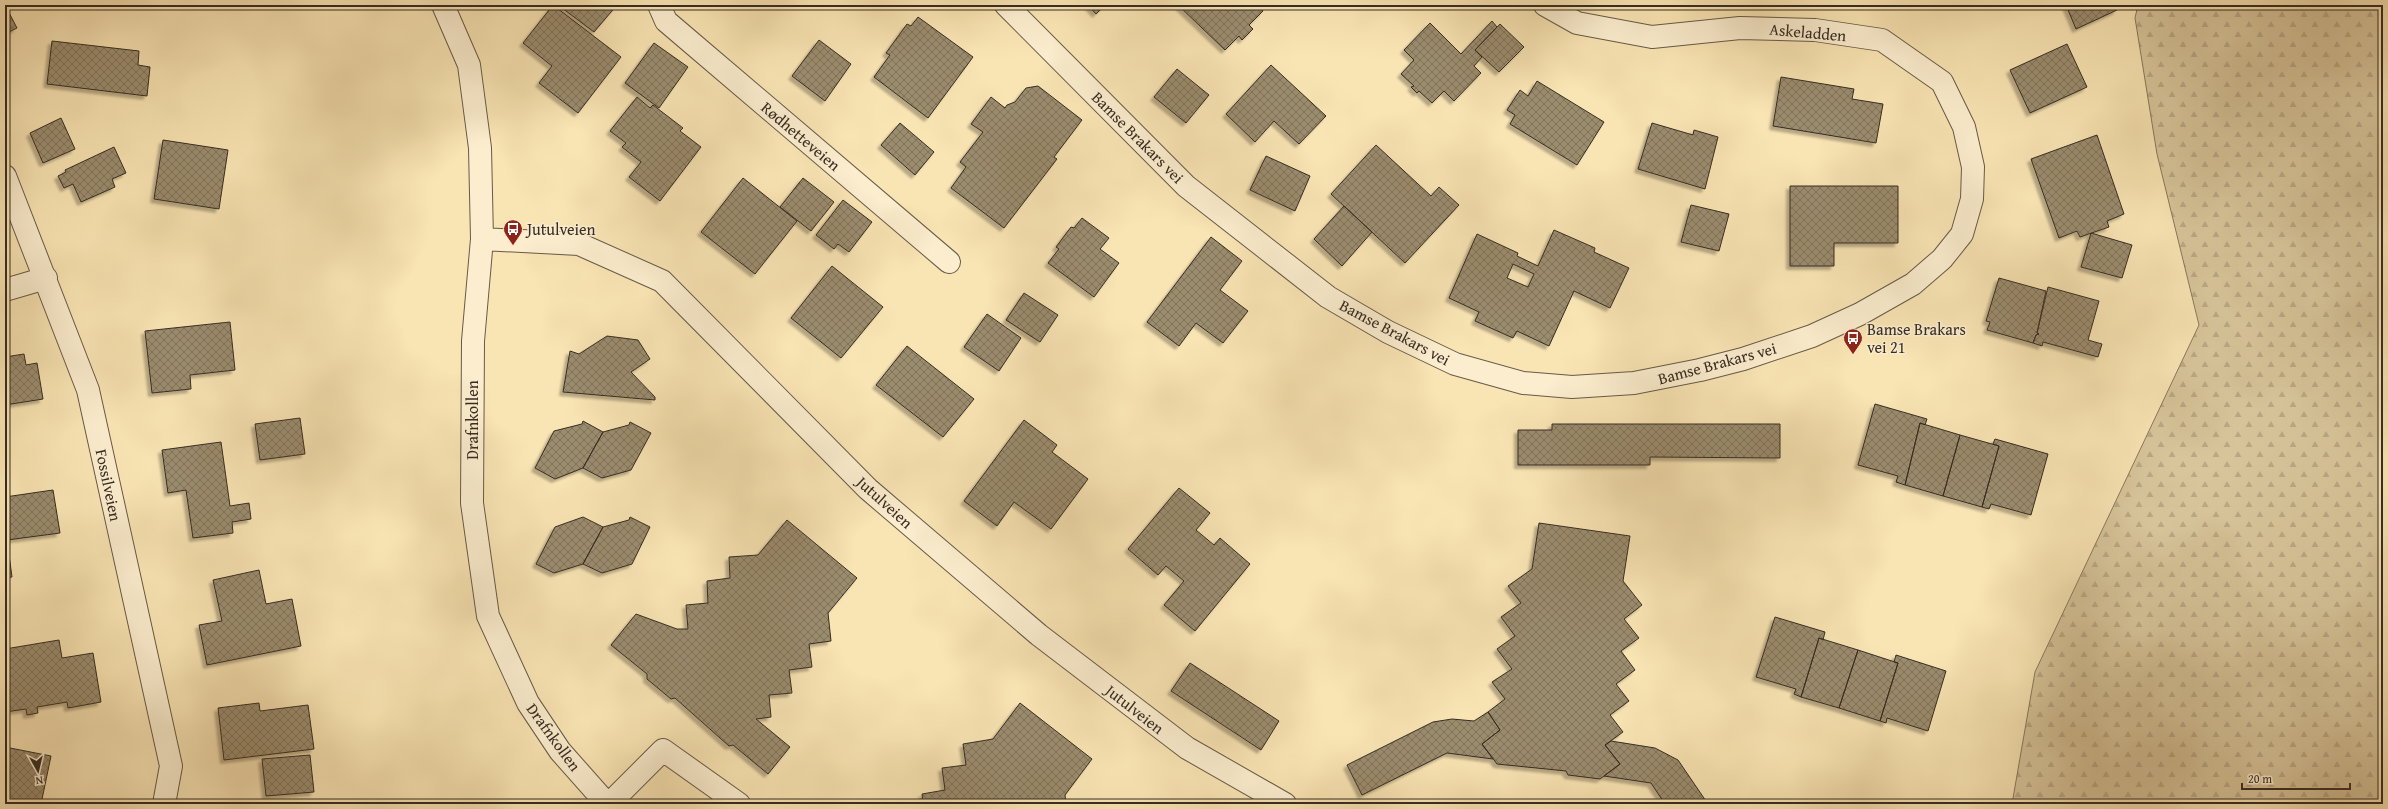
<svg xmlns="http://www.w3.org/2000/svg" width="2388" height="809" font-family="'Gentium Book Plus',serif">
<style>
.forest{fill:url(#forest-firs);stroke:#87785f}
.building{fill:url(#building-cross-hatch);stroke:#362c23;fill-rule:evenodd;filter:url(#shadow)}
.lines{fill:none;stroke-linecap:round;stroke-linejoin:round}
.minor-casing{stroke:#675a47;stroke-width:24}
.minor{stroke:#fbedce;stroke-width:22}
.labels{text-anchor:middle;dominant-baseline:central;stroke-width:3;stroke-linejoin:round;paint-order:stroke}
.street-label{font-size:16px;fill:#362c23;stroke:#fbedce}
.poi-label{font-size:16px;fill:#362c23;stroke:#fbedce;text-anchor:start}
</style>
<defs>
<pattern id="forest-firs" width="22" height="20" patternUnits="userSpaceOnUse"><rect width="22" height="20" fill="#d8c59b"/><path d="M5 1l3.5 6h-7zM16 11l3.5 6h-7z" fill="#baa985"/></pattern>
<pattern id="building-cross-hatch" width="8" height="8" patternUnits="userSpaceOnUse"><rect width="8" height="8" fill="#9b8c6e"/><path d="M0 0l8 8M0 8l8-8" fill="none" stroke="#7f735a"/></pattern>
<filter id="shadow"><feDropShadow dx="-3.5" dy="3.5" stdDeviation="1" flood-color="#0004"/></filter>
</defs>
<rect width="100%" height="100%" fill="#f9e4b3"/>
<filter id="stains"><feTurbulence type="fractalNoise" baseFrequency=".005" numOctaves="4"/><feColorMatrix values="0 0 0 0 .2 0 0 0 0 .09 0 0 0 0 .02 0 0 0 .5 -.17"/></filter>
<radialGradient id="worn" r=".72"><stop offset=".6" stop-color="#630" stop-opacity="0"/><stop offset="1" stop-color="#630" stop-opacity=".3"/></radialGradient>
<!-- forest -->
<path class="forest" d="M2138,5H2383V804H2012L2035,672L2199,325L2157,154L2135,18Z"/>
<!-- building -->
<path class="building" d="M5,5L17,28L5,34Z
M553,5L621,57L578,113L539,83L552,66L523,43Z
M558,5H617L594,32Z
M1088,5H1105L1096,14Z
M1178,5H1258L1263,11L1249,25L1253,29L1242,40L1239,36L1225,50Z
M2066,5H2115L2117,10L2076,29Z
M918,17L973,57L928,118L874,77L890,55L886,53L907,24L911,26Z
M1492,21L1497,27L1475,50L1482,57L1474,66L1481,73L1454,101L1444,91L1432,103L1419,91L1417,93L1411,87L1414,86L1401,74L1414,60L1404,50L1430,23L1461,54Z
M1500,24L1524,47L1499,72L1475,50Z
M819,40L851,64L825,101L792,76Z
M52,41L139,51L138,65L150,67L147,96L47,84Z
M654,43L688,67L659,108L625,83Z
M2067,44L2087,87L2030,113L2010,70Z
M1271,65L1326,116L1299,144L1274,121L1255,142L1226,114Z
M1177,69L1209,95L1186,123L1154,97Z
M1781,77L1854,89L1852,99L1883,104L1876,143L1773,126Z
M1537,81L1604,122L1577,165L1510,124L1515,115L1507,110L1520,90L1528,96Z
M1038,86L1082,120L1054,157L1057,159L1004,228L951,188L966,167L960,162L983,132L971,124L991,97L1005,108L1007,105L1015,102L1026,88Z
M637,97L650,108L653,105L683,128L680,131L701,147L660,201L629,177L641,162L622,147L626,143L610,131Z
M61,118L75,149L43,163L30,133Z
M900,123L934,152L915,175L881,145Z
M1652,123L1693,135L1694,130L1718,137L1705,189L1638,169Z
M2097,135L2124,214L2107,221L2109,227L2080,237L2077,231L2059,238L2031,159Z
M163,140L228,150L219,209L154,199Z
M1376,145L1431,196L1439,187L1459,205L1405,263L1331,194Z
M114,147L126,173L112,179L115,187L81,202L73,184L64,188L58,176L66,172L65,170Z
M1266,156L1310,176L1295,211L1250,190Z
M743,178L797,221L755,274L701,232Z
M803,178L834,202L811,231L780,207Z
M1790,186H1898V243H1834V266H1790Z
M843,200L872,222L849,252L838,244L834,249L816,235Z
M1691,205L1729,214L1719,251L1681,242Z
M1344,206L1372,232L1342,266L1314,239Z
M1082,218L1109,238L1100,249L1119,263L1094,297L1048,263L1059,249L1056,247L1071,227L1074,228Z
M1554,230L1595,248L1594,252L1629,268L1610,308L1574,291L1549,346L1517,331L1513,338L1475,321L1479,312L1449,298L1477,234L1518,253L1517,256L1538,266ZM1513,264L1534,274L1528,287L1507,278Z
M2091,233L2132,245L2122,278L2081,267Z
M1211,237L1242,261L1220,290L1248,311L1223,343L1196,323L1179,346L1147,322Z
M832,266L883,307L841,358L791,318Z
M1999,278L2046,291L2037,333L2039,334L2036,335L2033,343L1987,330L1990,322L1986,321Z
M2048,287L2099,301L2088,340L2102,344L2098,357L2043,342L2042,346L2033,343L2036,335L2039,334L2037,333Z
M1024,293L1058,315L1040,342L1006,320Z
M987,314L1021,338L999,371L964,347Z
M230,322L235,370L190,375L191,389L152,393L145,331Z
M607,336L638,340L650,359L631,372L655,397V400L563,392L570,351L579,354Z
M907,346L974,399L943,437L876,385Z
M24,354L26,365L37,363L43,399L5,405V357Z
M1875,404L1927,419L1925,425L1920,423L1905,485L1896,482L1898,476L1858,465Z
M300,418L305,454L260,460L255,424Z
M1024,420L1057,445L1052,452L1088,479L1051,529L1014,502L997,526L964,501Z
M583,421L603,432L583,468L555,479L535,468L554,431L582,424Z
M630,422L651,433L631,470L602,478L583,468L603,432L629,425Z
M1920,423L1960,435L1943,496L1905,485Z
M1552,424H1780V458L1650,457V465H1518V430H1552Z
M1960,435L1999,446L1982,507L1943,496Z
M1995,439L2048,454L2031,515L1991,504L1989,509L1982,507L1999,446L1993,444Z
M221,442L230,506L249,503L251,519L232,522L233,533L193,538L186,490L168,493L162,450Z
M1179,488L1210,513L1196,530L1214,545L1220,538L1250,564L1195,631L1164,605L1184,581L1166,566L1158,575L1128,549Z
M53,490L60,533L7,540L12,577L5,578V497Z
M583,517L603,527L583,564L554,573L536,564L555,527Z
M630,517L650,527L632,564L602,573L583,564L603,527L629,520Z
M787,520L857,578L828,613L831,641L809,644L812,667L789,670L792,693L769,695L771,717L756,719L790,747L768,774L733,745L729,746L675,698L671,699L647,679V674L611,645L636,614L677,629H688L686,605L708,603L707,581L730,578L729,557L758,555Z
M1539,523L1630,536L1623,581L1642,605L1624,619L1639,638L1621,651L1635,670L1616,684L1629,701L1610,715L1623,732L1605,745L1620,764L1600,779L1568,775L1566,771L1497,764L1482,744L1500,730L1488,712L1505,699L1492,682L1512,669L1497,649L1515,636L1501,617L1521,603L1508,586L1532,569Z
M259,570L266,604L292,599L301,646L207,665L199,625L222,621L213,580Z
M1775,617L1825,632L1823,640L1819,638L1801,697L1794,694L1796,689L1756,677Z
M1819,638L1858,650L1839,708L1801,697Z
M59,640L62,658L93,653L101,702L68,708L67,702L37,707L38,713L27,715L26,709L5,712V649Z
M1858,650L1898,663L1880,721L1839,708Z
M1896,655L1946,671L1928,731L1887,718L1886,723L1880,721L1898,663L1894,662Z
M1190,663L1279,721L1261,750L1171,691Z
M259,703L260,711L308,705L314,749L224,760L218,708Z
M1020,703L1092,759L1065,795L1066,804H923L922,794L945,790L942,768L966,765L963,744L993,739Z
M1488,712L1500,730L1482,744L1493,759L1447,753L1362,795L1347,765L1433,722L1452,719L1474,721Z
M1611,741L1655,748L1678,760L1708,804H1665L1651,783L1604,776L1620,764L1605,745Z
M5,747L51,756L41,804H5Z
M310,755L314,792L266,796L262,759Z"/>
<g class="lines">
<defs>
<path id="minor" d="M443,5L469,65L480,148L482,239L473,341L472,503L488,616L528,703L560,751L607,804
M659,5L666,21L949,262
M1006,5L1186,186L1328,297L1388,332L1455,364L1523,383L1572,387L1634,383L1700,370L1743,359L1812,336L1860,314L1913,284L1942,259L1962,234L1972,199L1973,167L1964,127L1942,82L1882,40L1815,30L1740,28L1652,37L1577,23L1545,5
M5,176L88,390L171,766L164,804
M482,239L579,244L662,281L868,489L1039,635L1187,748L1285,804
M5,290L46,278
M609,804L663,750L739,804"/>
</defs>
<!-- minor casing -->
<use href="#minor" class="minor-casing"/>
<!-- minor -->
<use href="#minor" class="minor"/>
</g>
<!-- icons -->
<defs>
<symbol id="bus-pin" viewBox="-11 -11 22 30"><path d="M0 17L-7.5 6A9.5 9.5 0 1 1 7.5 6Z" fill="#8f2418" stroke="#fbedce"/><path d="M-5-6H5V4H4V6H2V4H-2V6H-4V4H-5ZM-3.5-4V0h7V-4ZM-3.5 1.2v1.5H-2V1.2ZM2 1.2v1.5H3.5V1.2Z" fill="#fff"/></symbol>
</defs>
<g fill-rule="evenodd">
<use href="#bus-pin" x="502" y="218" width="22" height="30"/>
<use href="#bus-pin" x="1842" y="327" width="22" height="30"/>
</g>
<g class="labels">
<!-- street labels -->
<g class="street-label">
<text transform="translate(1808 32) rotate(5)">Askeladden</text>
<text transform="translate(801 136) rotate(40)">Rødhetteveien</text>
<text transform="translate(1138 137) rotate(45)">Bamse Brakars vei</text>
<text transform="translate(1395 332) rotate(28)">Bamse Brakars vei</text>
<text transform="translate(1717 363) rotate(-15)">Bamse Brakars vei</text>
<text transform="translate(472 420) rotate(-90)">Drafnkollen</text>
<text transform="translate(109 485) rotate(78)">Fossilveien</text>
<text transform="translate(885 502) rotate(42)">Jutulveien</text>
<text transform="translate(1135 709) rotate(38)">Jutulveien</text>
<text transform="translate(554 737) rotate(54)">Drafnkollen</text>
</g>
<!-- poi labels -->
<g class="poi-label">
<text x="527" y="229">Jutulveien</text>
<text x="1867" y="329">Bamse Brakars<tspan x="1867" dy="18">vei 21</tspan></text>
</g>
</g>
<!-- margin -->
<rect width="2388" height="809" fill="none" stroke="#f9e4b3" stroke-width="20"/>
<rect x="6" y="6" width="2376" height="797" fill="none" stroke="#362c23" stroke-width="2"/>
<rect x="10" y="10" width="2368" height="789" fill="none" stroke="#362c23"/>
<!-- north arrow -->
<g transform="translate(38 771) rotate(172)" stroke="#fbedce" stroke-width="3" paint-order="stroke">
<path d="M0-3L7 15L0 10L-7 15Z" fill="#362c23"/>
<text y="-6" font-size="11" font-weight="bold" text-anchor="middle" fill="#362c23">N</text>
</g>
<!-- scale -->
<path d="M2242 783v6h108v-6" fill="none" stroke="#362c23" stroke-width="2"/>
<text x="2248" y="783" font-size="12" fill="#362c23" stroke="#fbedce" stroke-width="3" paint-order="stroke">20 m</text>
<rect width="100%" height="100%" filter="url(#stains)"/>
<rect width="100%" height="100%" fill="url(#worn)"/>
</svg>
